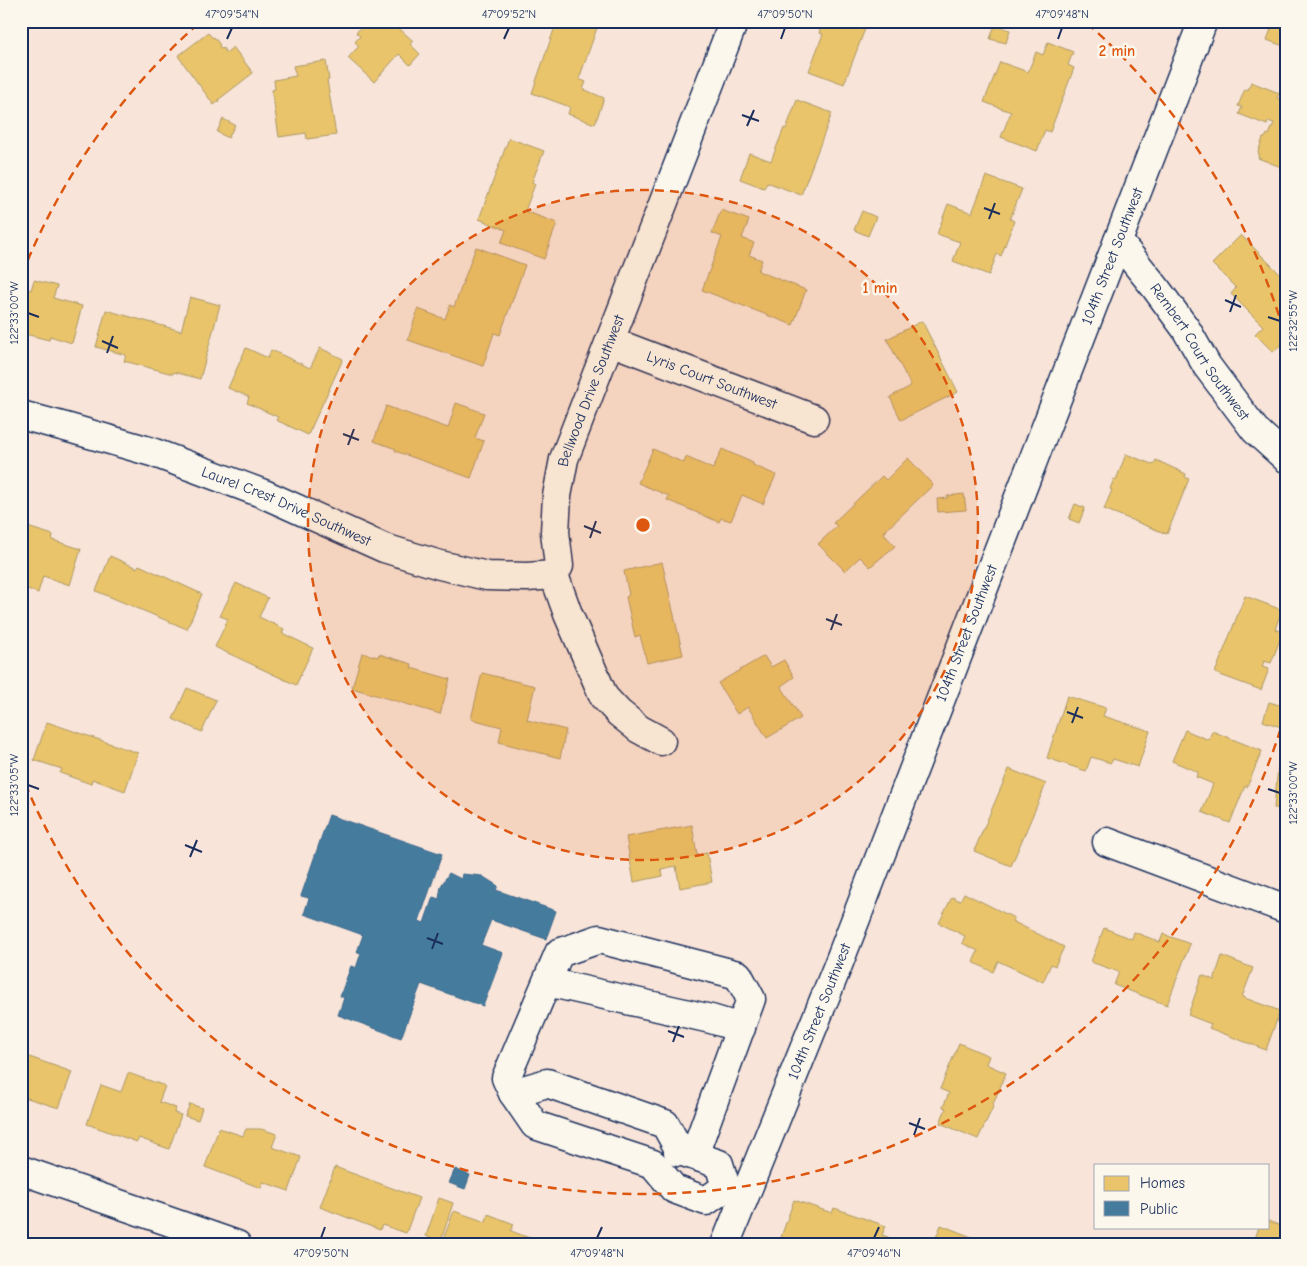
<svg xmlns="http://www.w3.org/2000/svg" width="1307" height="1266" font-family="'Comic Neue',sans-serif">
<style>
.homes{fill:#e9c46a;stroke:#ab9766}
.public{fill:#457b9d;stroke:#38648a}
.lines{fill:none;stroke-linecap:round;stroke-linejoin:round}
.minor-casing{stroke:#1b2f5e;stroke-width:31}
.minor{stroke:#fbf7ec;stroke-width:28}
.ticks{fill:none;stroke:#1b2f5e;stroke-width:2}
.ring{fill:none;stroke:#de5710;stroke-width:2.5;stroke-dasharray:9 6}
.labels{text-anchor:middle;dominant-baseline:central;stroke-width:5;stroke-linejoin:round;paint-order:stroke}
.street-label{font-size:15px;fill:#1b2f5e;stroke:#fbf7ec}
.centre{fill:#de5710;stroke:#fbf7ec;stroke-width:2.5}
.ring-label{font-size:15px;text-anchor:middle;font-weight:bold;fill:#de5710;stroke:#fbf7ec;stroke-width:5;stroke-linejoin:round;paint-order:stroke}
.neatline{fill:none;stroke:#1b2f5e;stroke-width:2}
.ticks-label{font-size:12px;text-anchor:middle;fill:#1b2f5e}
</style>
<rect width="100%" height="100%" fill="#f8e4d8"/>
<filter id="ink" filterUnits="userSpaceOnUse"><feTurbulence type="fractalNoise" baseFrequency=".02" numOctaves="2"/><feDisplacementMap in="SourceGraphic" scale="10" xChannelSelector="R" yChannelSelector="G"/><feConvolveMatrix kernelMatrix="1 2 1 2 8 2 1 2 1" color-interpolation-filters="sRGB"/></filter>
<g filter="url(#ink)">
<!-- homes -->
<path class="homes" d="M366,21H391L413,41L410,44L420,54L410,65L399,54L374,82L348,58L359,46L355,42L360,36L356,33Z
M557,21H587L598,25L579,79L586,82L583,89L604,98L595,124L568,114L570,107L532,93Z
M823,21H868L844,84L809,71L823,34L819,33Z
M1274,21H1286V47L1267,40Z
M995,25L1010,30L1006,43L990,39Z
M208,33L213,38L214,37L220,45L219,46L221,49L223,48L226,53L233,47L253,73L218,100L219,101L214,105L178,56Z
M1048,42L1073,52L1068,65L1074,68L1050,132L1045,130L1037,151L1001,137L1011,112L984,102L1000,62L1028,72L1036,52L1043,55Z
M326,61L329,80H327L336,135L307,139L306,133L279,137L272,90L275,89L274,80L296,76L293,66Z
M1251,82L1279,93L1277,98L1286,102V169L1258,158L1259,153L1258,152L1263,138H1265L1267,134L1269,135L1274,123L1268,121L1267,125L1239,114L1242,107L1238,106L1245,89L1248,90Z
M797,100L832,113L801,195L767,182L764,188L740,179L749,153L771,161L784,128L786,129Z
M223,119L235,125L228,138L217,132Z
M509,138L544,151L532,182L535,184L525,211L557,223L544,259L501,243L506,230L479,219Z
M986,176L1022,189L1010,219L1014,221L1001,256L997,254L989,275L953,261L960,242L937,234L948,204L972,213Z
M721,210L749,220L742,238L754,243L749,255L762,260L758,271L806,290L793,325L702,290L722,237L712,233Z
M862,211L876,217L868,236L854,230Z
M1241,235L1286,280V340L1273,352L1255,334L1263,326L1231,294L1236,288L1212,264Z
M476,247L525,265L500,335L494,333L483,366L408,340L418,309L445,319L450,305L454,307Z
M34,280L57,286L53,298L82,306L72,343L50,336L49,340L21,333V288L31,290Z
M190,297L220,305L200,379L174,372L173,374L124,361L126,355L96,347L106,310L181,331Z
M922,321L958,392L901,420L890,397L911,386L887,339Z
M246,348L268,358L271,350L310,368L320,348L343,359L308,435L276,420L278,417L247,403L249,397L228,388Z
M456,403L484,413L475,438L484,441L471,478L395,451L396,449L374,441L386,406L448,428Z
M653,449L684,463L686,457L713,469L722,449L753,463V465L776,475L763,504L742,495L731,521L721,518L719,522L667,500L669,496L638,483Z
M1126,454L1154,465L1156,460L1186,474L1185,477L1189,479L1167,534L1104,509L1112,490L1110,489L1114,479L1116,480Z
M908,458L933,485L883,533L895,546L870,567L860,557L845,571L818,544L837,526L833,523L882,476L886,480Z
M964,494L966,510L938,512L937,499L948,498L947,496Z
M1075,504L1085,508L1079,523L1069,519Z
M21,525L53,535L52,540L81,549L70,585L43,576L38,593L21,587Z
M110,556L137,568L139,565L202,594L187,629L96,591Z
M662,562L683,655L647,663L640,635L635,637L626,597L629,595L624,571Z
M236,583L268,598L259,617L284,629L282,633L313,648L296,685L215,647L228,619L220,616Z
M1245,596L1282,610L1275,629L1283,632L1271,663L1264,661L1262,667L1269,669L1261,690L1215,673Z
M362,653L378,657L379,654L412,664L411,668L450,679L440,714L352,688Z
M764,656L771,667L784,660L794,677L781,686L801,718L767,738L748,707L737,714L718,683Z
M482,673L535,686L527,720L566,730L560,758L499,742L502,727L471,719Z
M187,688L216,700L202,732L173,719Z
M1067,696L1106,708L1103,716L1150,731L1138,767L1113,759L1111,763L1091,757L1086,771L1047,758Z
M1269,702L1286,707V714L1281,727L1263,721Z
M47,722L138,753L125,791L92,779L91,784L60,773L62,769L34,760Z
M1185,730L1209,740L1212,731L1262,751L1247,787L1245,786L1230,823L1202,812L1213,784L1196,777L1198,772L1172,761Z
M1278,767L1286,768V809L1274,808Z
M1009,769L1046,784L1011,866L974,851Z
M692,825L697,855L707,853L712,882L680,888L676,866L661,869L663,876L634,882L626,837Z
M964,893L1014,918L1012,921L1064,947L1055,966L1051,964L1043,982L998,961L993,972L973,962L978,951L962,943L965,936L939,923L952,897L960,901Z
M1104,928L1132,939L1134,932L1160,942L1163,934L1190,944L1167,1005L1114,985L1119,972L1091,962Z
M1222,956L1253,968L1242,997L1280,1011L1266,1050L1209,1028L1211,1024L1188,1015L1202,975L1214,980Z
M959,1043L989,1056L986,1064L1006,1073L993,1104L994,1105L978,1139L940,1123L946,1108L943,1107L949,1093L940,1089Z
M21,1054L72,1072L59,1108L21,1096Z
M128,1073L165,1086L159,1102L176,1108L174,1113L181,1115L169,1149L139,1138L137,1142L87,1124L101,1085L121,1092Z
M190,1104L202,1108L198,1120L185,1116Z
M219,1128L243,1136L246,1129H261L277,1134L272,1147L301,1157L289,1191L263,1182L261,1188L205,1167Z
M335,1167L419,1198L406,1233L382,1225L380,1230L320,1207Z
M439,1198L453,1203L441,1241L426,1236Z
M794,1200L832,1213L834,1208L886,1226L882,1235L888,1237L885,1245H802L781,1237Z
M454,1211L486,1222L488,1214L514,1224L511,1231L540,1242L539,1245H441Z
M1268,1221L1286,1228V1245H1253L1259,1227H1268Z
M941,1225L992,1245H933Z"/>
<!-- public -->
<path class="public" d="M329,815L442,854L419,921L424,923L433,897L439,899L441,886L449,873L461,879L462,874L482,876L498,886L496,890L556,911L546,939L491,920L481,945L503,953L483,1006L421,984L401,1038L338,1015L344,998L340,996L351,966L356,968L361,953L357,952L363,935L304,914L309,898L301,896Z
M455,1169L470,1175L465,1189L449,1183Z"/>
<g class="lines">
<defs>
<g id="minor">
<path id="s1" d="M1118,241L1155,287L1186,329L1207,366L1255,430L1286,458"/>
<path id="s2" d="M610,341L814,419"/>
<path id="s3" d="M21,415L69,428L152,452L264,494L384,548L440,565L487,576L527,577L554,575"/>
<path id="s4" d="M661,741L639,729L619,713L604,697L568,614L554,575L559,566L555,532L557,496L564,459L734,21"/>
<path d="M1107,842L1286,909"/>
<path d="M547,982L711,1019L741,1028"/>
<path d="M513,1093L547,1083L665,1124L680,1151"/>
<path d="M678,1152L680,1151L719,1164L726,1187L742,1194"/>
<path d="M694,1155L751,999L738,975L599,939L559,953L506,1078L513,1093L535,1125L653,1164L674,1189L706,1201L726,1187"/>
<path d="M21,1170L237,1245"/>
<path id="s5" d="M725,1245L838,965L1203,21"/>
</g>
</defs>
<!-- minor casing -->
<use href="#minor" class="minor-casing"/>
<!-- minor -->
<use href="#minor" class="minor"/>
</g>
</g>
<!-- ticks -->
<path class="ticks" d="M227,39L232,28M504,39L509,28M781,39L785,28M1058,39L1062,28M742,115L759,121M747,126L754,110M984,208L1000,214M989,219L995,203M1225,300L1241,307M1230,312L1236,295M28,313L39,317M1268,317L1280,321M102,341L118,348M107,353L113,336M343,434L359,440M348,445L354,429M584,526L601,533M590,538L596,521M826,619L842,625M831,630L837,614M1067,712L1083,718M1072,723L1078,707M28,785L39,789M1268,789L1280,793M185,845L202,852M190,857L197,840M427,938L443,944M432,949L438,933M668,1031L684,1037M673,1042L679,1026M909,1123L925,1129M914,1135L920,1118M321,1238L325,1227M597,1238L602,1227M874,1238L879,1227"/>
<!-- distance rings -->
<circle cx="643" cy="525" r="335" fill="#de5710" fill-opacity=".12"/>
<g class="ring">
<circle cx="643" cy="525" r="335"/>
<path d="M1285 715A670 670 0 0 1 22 776M22 274A670 670 0 0 1 199 23M1087 23A670 670 0 0 1 1285 335"/>
</g>
<g class="labels">
<!-- street labels -->
<g class="street-label">
<text stroke="none"><textPath href="#s5" startOffset="1062">104th Street Southwest</textPath></text>
<text stroke="none"><textPath href="#s1" startOffset="138">Rembert Court Southwest</textPath></text>
<text stroke="none"><textPath href="#s2" startOffset="109">Lyris Court Southwest</textPath></text>
<text stroke="none"><textPath href="#s4" startOffset="396">Bellwood Drive Southwest</textPath></text>
<text stroke="none"><textPath href="#s3" startOffset="281">Laurel Crest Drive Southwest</textPath></text>
<text stroke="none"><textPath href="#s5" startOffset="658">104th Street Southwest</textPath></text>
<text stroke="none"><textPath href="#s5" startOffset="252">104th Street Southwest</textPath></text>
</g>
</g>
<circle cx="643" cy="525" r="8" class="centre"/>
<g class="ring-label">
<text x="1117" y="56">2 min</text>
<text x="880" y="293">1 min</text>
</g>
<!-- margin -->
<rect width="1307" height="1266" fill="none" stroke="#fbf7ec" stroke-width="55"/>
<!-- legend -->
<rect x="1094" y="1164" width="175" height="65" fill="#fbf7ec" stroke="#a1a7b3"/>
<rect x="1104" y="1176" width="25" height="15" fill="#e9c46a" stroke="#a1a7b3"/>
<text x="1140" y="1188" font-size="15" fill="#1b2f5e">Homes</text>
<rect x="1104" y="1201" width="25" height="15" fill="#457b9d" stroke="#a1a7b3"/>
<text x="1140" y="1214" font-size="15" fill="#1b2f5e">Public</text>
<rect x="28" y="28" width="1252" height="1210" class="neatline"/>
<g class="ticks-label">
<text x="232" y="18">47°09'54"N</text>
<text x="509" y="18">47°09'52"N</text>
<text x="785" y="18">47°09'50"N</text>
<text x="1062" y="18">47°09'48"N</text>
<text transform="translate(14 313) rotate(-90)" y="4">122°33'00"W</text>
<text transform="translate(1293 321) rotate(-90)" y="4">122°32'55"W</text>
<text transform="translate(14 785) rotate(-90)" y="4">122°33'05"W</text>
<text transform="translate(1293 793) rotate(-90)" y="4">122°33'00"W</text>
<text x="321" y="1257">47°09'50"N</text>
<text x="597" y="1257">47°09'48"N</text>
<text x="874" y="1257">47°09'46"N</text>
</g>
</svg>
